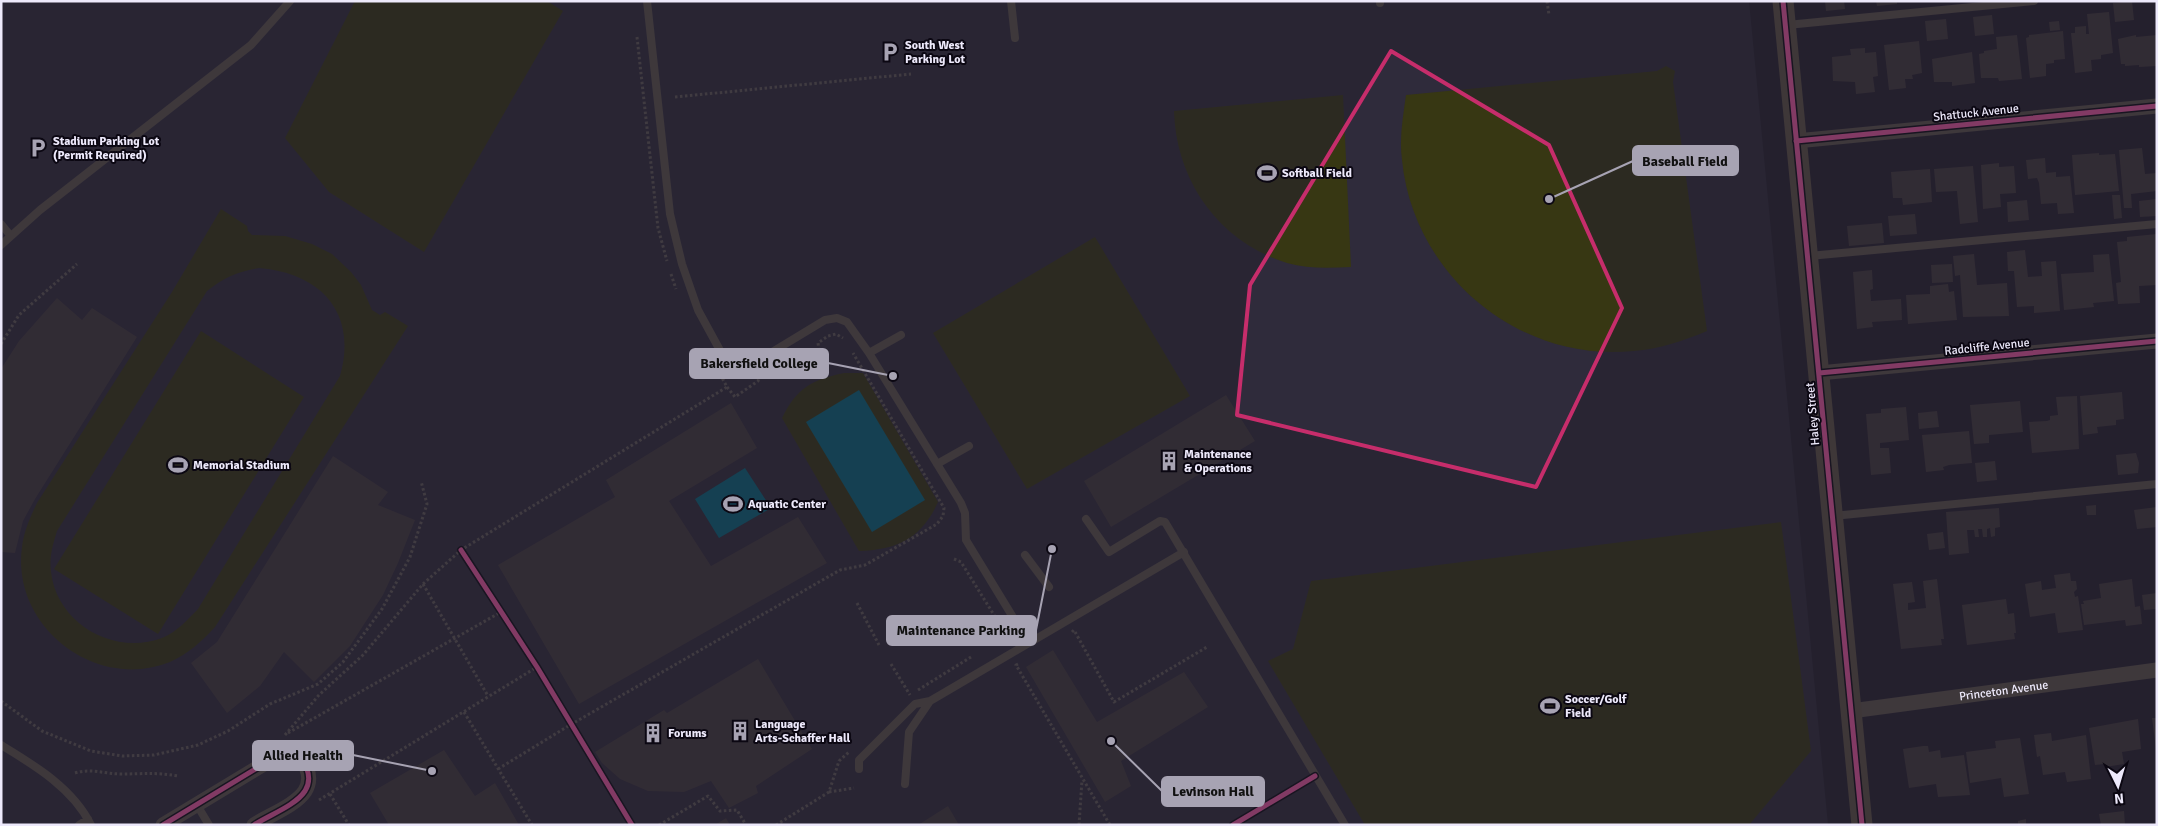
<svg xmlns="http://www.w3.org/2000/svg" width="2158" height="826" font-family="Signika,sans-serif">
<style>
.education{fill:#2f2b3b}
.green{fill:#373713;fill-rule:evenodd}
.water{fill:#03677e}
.building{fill:#423a3d}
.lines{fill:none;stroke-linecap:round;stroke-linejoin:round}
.path{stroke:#625c59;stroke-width:3;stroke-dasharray:2.5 2.5;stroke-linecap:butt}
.lane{stroke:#5d544d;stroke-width:8}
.street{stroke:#5d544d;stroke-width:15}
.secondary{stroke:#5e5346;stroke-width:21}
.cycleway-casing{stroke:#0b0712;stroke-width:8}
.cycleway{stroke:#f35aa7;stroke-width:5}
.marked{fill:none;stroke:#c62d6b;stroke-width:4;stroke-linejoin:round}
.labels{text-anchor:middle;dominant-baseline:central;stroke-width:4;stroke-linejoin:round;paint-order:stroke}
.poi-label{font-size:12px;font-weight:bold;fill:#ede9fb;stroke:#0b0712;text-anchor:start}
.street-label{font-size:12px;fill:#ede9fb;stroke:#0b0712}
.leader{fill:none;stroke:#a7a3b3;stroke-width:2}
.callout-dot{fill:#a7a3b3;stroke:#0b0712;stroke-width:2}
.callout{fill:#a7a3b3;stroke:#a7a3b3;stroke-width:2}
.callout-label{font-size:14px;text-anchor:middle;font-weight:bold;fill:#111}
</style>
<rect width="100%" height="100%" fill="#25202e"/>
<!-- education -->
<path class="education" d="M1,1H1749L1828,825H1Z"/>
<!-- green -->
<path class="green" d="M355,1H547L563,11L424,252L329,192L285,138Z
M1666,66L1675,71L1673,82L1707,331C1683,341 1659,349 1634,351C1518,363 1413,274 1402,160C1399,138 1403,117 1406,95L1657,71Z
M1343,95L1351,267C1329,268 1308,269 1287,263C1219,242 1176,181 1174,111Z
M221,209L247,226L248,231L252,235L285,236L312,244L332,254L351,272L361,285L372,310L380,315L385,312L408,326L215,627C201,642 188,654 170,662C95,692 11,626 22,547C24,531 30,518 37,503L172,292ZM259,268C321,273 358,313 340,376L198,609C187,620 177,632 162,638C114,656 57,624 51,572C49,557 53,544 57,531L207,291C223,278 239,271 259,268Z
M1095,237L1190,396L1027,489L933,333Z
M201,331L304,397L158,634L54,569Z
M844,373H863L938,502C922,538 897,550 859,551L782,418C797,388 811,380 844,373Z
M1781,522L1811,751L1749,825H1365L1268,661L1293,649L1311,581Z"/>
<!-- water -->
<path class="water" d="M859,390L925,500L872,532L806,422Z
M745,468L771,508L719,538L695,499Z"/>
<!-- building -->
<path class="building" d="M1825,1H1844L1845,9L1826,11Z
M1876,1H1897V4L1877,6Z
M2132,1L2134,20L2115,22L2113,3Z
M2109,12L2113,53L2101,55V59L2091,60L2092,71L2075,73L2071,33H2075V27L2086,26V34H2089L2087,14Z
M1992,15L1994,34L1975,36L1973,17Z
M1946,19L1948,39L1927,41L1925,21Z
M2059,21L2060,30L2050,31L2049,22Z
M2063,31L2065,59L2054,60V63L2046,64V76L2030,78L2026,38L2029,37V35Z
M2017,35L2022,79L1999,81L1998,78H1981L1979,54L1984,53V51L1997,49L1996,37Z
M2136,35V37L2157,35V66L2139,67V65L2125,66V64H2121L2118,39Z
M1919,41L1922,73L1912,75L1913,79H1905L1906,88L1889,90L1884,45Z
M1865,48V53L1876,52L1878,76L1873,77L1875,92L1856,94L1855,82L1833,81L1832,57L1851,55L1850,49Z
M1972,52L1975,83L1952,86V82H1934L1932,59Z
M2142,148L2145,174L2157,173V191L2131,194L2132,208H2124L2119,150Z
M2099,153V155L2115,154L2119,191L2075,195L2072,155Z
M2045,158L2046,173L2056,172V177L2070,176L2074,213L2058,214L2057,203L2041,204L2039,183L2037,178L2028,179L2026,160Z
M1999,163V167L2014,166L2016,193L2000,194L2001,207L1983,209L1981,165Z
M1973,166L1978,222L1960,224L1957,191L1936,192L1934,169Z
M1930,169L1932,202L1903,205L1902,198H1893L1891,172Z
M2112,195H2120L2122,218L2114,219Z
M2157,199V216L2140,217L2139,201Z
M2027,200L2029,220L2008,222L2007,202Z
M1915,214L1917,234L1890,236L1888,216Z
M1882,223L1884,243L1849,246L1847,226Z
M2157,234V285L2139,286L2140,303L2118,304L2116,283L2121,282L2117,242L2127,241V237Z
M2025,250L2028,277L2042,276L2041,262L2056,261L2060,311L2034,313V306L2017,307L2014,271H2008L2007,252Z
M1974,254L1977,285L2007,283L2009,316L1963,317L1960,275L1955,276L1953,256Z
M2109,254L2114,301L2093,303L2094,307L2064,310L2061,274L2094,272L2093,255Z
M1952,264L1953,282L1932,283L1931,265Z
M1872,270L1873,289L1870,290L1871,301L1901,299L1902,320L1872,322L1873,327L1857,329L1853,272Z
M1948,284L1949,292L1954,291L1957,320L1908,324L1906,295L1930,294V286Z
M57,298L82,320L92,308L137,337L35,499L23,521L15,553L1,552V369L19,341Z
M2122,392L2124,419L2116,420V425L2097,427L2098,433L2083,435L2080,396Z
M1226,395L1255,441L1111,527L1084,481Z
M2077,396L2079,449L2032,453L2029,422L2047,421L2050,420V416L2058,415L2056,397Z
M2020,401L2023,432L1989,435V443L1974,444L1970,405Z
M731,403L757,448L669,501L711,566L798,517L827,563L579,704L498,565L615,497L606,480Z
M1906,407L1909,440L1880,443V448H1889L1891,473L1871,475L1866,414L1881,413V409Z
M1937,411L1939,427L1919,429L1918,413Z
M1969,431L1972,463L1949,465L1943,467L1944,470L1926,472L1922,435Z
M2136,453L2139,463L2138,473L2118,475L2116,455Z
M333,456L388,492L378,505L415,520L398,563L383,595L350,646L314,682L284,652L260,686L227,713L191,663L217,642Z
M1995,461L1997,480L1977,482L1975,463Z
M2096,505V515H2087L2086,506Z
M2157,507V527L2137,529L2134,510Z
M1999,508L2000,527L1995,528V536L1991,537L1990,528L1987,529V537H1983L1982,529H1978L1979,537H1975L1974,530H1967L1969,553L1949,555L1946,512Z
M1943,532L1945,548L1929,550L1927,534Z
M2070,573L2071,581H2076L2077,589L2074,592L2075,597L2078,596L2083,630L2058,633L2055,613L2030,617L2025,584L2041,581L2042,590L2056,588L2054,575Z
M1937,579L1944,639H1941L1942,645L1901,649L1893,584L1912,582L1915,602L1908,603V610L1926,608L1923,581Z
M2132,579L2135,607L2140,606L2142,624L2126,626L2125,620L2084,625L2081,604H2084L2083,601L2101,598L2099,584Z
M2157,593V609L2144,610L2142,595Z
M2006,599L2008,614L2014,613L2016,633H2014L2015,639L1967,645L1962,605Z
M1053,650L1097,722L1184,672L1208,707L1121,761L1131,786L1105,802L1026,667Z
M758,659L812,749L756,786L758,793L729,808L711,781L684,792L648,791L620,779L602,763L595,752L664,710L667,713Z
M2152,718H2157V749H2156Z
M2138,719L2141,749L2122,752L2124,764L2105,767L2104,764L2095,765L2089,728Z
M2051,733L2052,741L2086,735L2091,779L2067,782L2065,772L2043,775L2040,756L2037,757L2034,735Z
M2020,738L2029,794L2004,797L2001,778L1970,783L1966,752L1996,748L1995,741Z
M1923,746H1928L1929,752L1940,750L1941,758L1964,755L1970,795L1938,797L1936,784L1909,788L1903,749Z
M444,750L475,796L495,783L519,825H389L370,793Z
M948,806L959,825H918Z
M2124,811L2125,825H2101L2099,814Z
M726,818L730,825H715Z
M2026,819V825H2018V821Z"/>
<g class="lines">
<!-- path -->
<path class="path" d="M1547,1L1549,15
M637,37L658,228L667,261
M675,97L911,74
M671,274L676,289
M1,344L19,315L77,264
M727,387L735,397L758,381L760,374L777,367L781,371L819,350L818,343L828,336L836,334L843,338
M954,559L961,562L1004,631L1002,637L991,645
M423,584L488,696
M857,603L879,645
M1072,632L1074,630L1114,702L1207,647
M891,664L910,695
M1018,664L1016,665L1110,825
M918,690L971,657
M1,701L42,731L91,751L122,756L154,755L198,745L228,731L270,704L318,684L343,662L382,609L410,557L427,504L421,481
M464,712L532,825
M288,733L501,612
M285,735L319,695L363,655L423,584L461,550L727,387L720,374
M498,769L570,725L840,570L865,565L937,524L943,516L944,508L853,353
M75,773C91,768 105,774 122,774C144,774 155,772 178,776
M829,792L854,788
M330,794L349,825
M319,800L537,667
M659,825L708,796L720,811L737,810L746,825
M776,825L829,792L839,761L849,752
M1079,825L1082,780"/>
<!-- lane -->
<path class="lane" d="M647,1L670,214L682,264L698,310L728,365L741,368L754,363L825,320L837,318L847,322L869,353L961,503L965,513L966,540L1028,642
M1011,1L1015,38
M1380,1V3
M1787,25L2034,1
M1,224L10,235
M1,245L40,210L251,45L290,1
M1809,256L2157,224
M869,353L901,335
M937,464L969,446
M1833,516L2157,484
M1086,519L1109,552L1160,521L1165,522L1345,825
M1025,555L1049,587
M1,745C34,765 73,788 91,825
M859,769V760L915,704L930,701L942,694L1184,552
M905,784L909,732L930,701
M197,805L209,825
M79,825L88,819"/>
<!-- street -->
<g class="street">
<path d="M1796,141L2157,106"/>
<path d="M1819,373L2157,341"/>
<path id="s1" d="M1851,711L2157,670"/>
<path d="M163,825L272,759C277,757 284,754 290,755C307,757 313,778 305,791C295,806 269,815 254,825"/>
</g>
<!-- secondary -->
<path class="secondary" d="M1783,1L1862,825"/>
<defs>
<path id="cycleway" d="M1783,1L1862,825
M1796,141L2157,106
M1819,373L2157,341
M461,550L537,667L632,825
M163,825L272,759C277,757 284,754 290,755C307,757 313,778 305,791C295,806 269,815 254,825
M1233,825L1315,776"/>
</defs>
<!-- cycleway casing -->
<use href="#cycleway" class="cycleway-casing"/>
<!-- cycleway -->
<use href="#cycleway" class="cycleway"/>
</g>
<!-- marked area -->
<path d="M0 0H2158V826H0ZM1391,51L1549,145L1622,308L1536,487L1237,415L1250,285Z" fill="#25202e" fill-opacity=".55" fill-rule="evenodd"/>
<path class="marked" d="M1391,51L1549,145L1622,308L1536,487L1237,415L1250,285Z"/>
<!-- icons -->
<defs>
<symbol id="parking-bare" viewBox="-9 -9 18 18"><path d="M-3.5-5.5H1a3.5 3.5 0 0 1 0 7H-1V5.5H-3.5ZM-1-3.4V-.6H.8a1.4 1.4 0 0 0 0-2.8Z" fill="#a7a3b3" stroke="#0b0712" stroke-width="2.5" paint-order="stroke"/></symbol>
<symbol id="stadium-bare" viewBox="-9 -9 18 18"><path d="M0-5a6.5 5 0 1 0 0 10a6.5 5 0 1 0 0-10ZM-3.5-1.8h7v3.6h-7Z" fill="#a7a3b3" stroke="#0b0712" stroke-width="2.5" paint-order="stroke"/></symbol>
<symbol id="building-bare" viewBox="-9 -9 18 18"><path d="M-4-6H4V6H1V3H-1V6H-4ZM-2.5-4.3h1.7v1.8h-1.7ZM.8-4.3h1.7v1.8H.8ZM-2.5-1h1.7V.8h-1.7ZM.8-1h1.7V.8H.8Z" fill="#a7a3b3" stroke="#0b0712" stroke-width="2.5" paint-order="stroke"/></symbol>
</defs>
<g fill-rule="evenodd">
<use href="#parking-bare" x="876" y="38" width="28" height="28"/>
<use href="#parking-bare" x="24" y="134" width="28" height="28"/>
<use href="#stadium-bare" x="1253" y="159" width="28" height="28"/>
<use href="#building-bare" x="1155" y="447" width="28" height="28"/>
<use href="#stadium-bare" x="164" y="451" width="28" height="28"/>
<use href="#stadium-bare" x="719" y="490" width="28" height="28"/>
<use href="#stadium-bare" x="1536" y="692" width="28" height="28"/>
<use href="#building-bare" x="726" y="717" width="28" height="28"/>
<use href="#building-bare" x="639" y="719" width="28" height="28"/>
</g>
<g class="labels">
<!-- poi labels -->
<g class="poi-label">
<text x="905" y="45">South West<tspan x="905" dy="14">Parking Lot</tspan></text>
<text x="53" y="141">Stadium Parking Lot<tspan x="53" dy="14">(Permit Required)</tspan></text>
<text x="1282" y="173">Softball Field</text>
<text x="1184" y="454">Maintenance<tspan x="1184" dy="14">&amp; Operations</tspan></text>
<text x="193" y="465">Memorial Stadium</text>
<text x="748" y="504">Aquatic Center</text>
<text x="1565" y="699">Soccer/Golf<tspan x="1565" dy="14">Field</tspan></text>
<text x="755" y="724">Language<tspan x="755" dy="14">Arts-Schaffer Hall</tspan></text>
<text x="668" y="733">Forums</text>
</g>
<!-- street labels -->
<g class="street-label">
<text transform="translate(1976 113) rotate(-6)">Shattuck Avenue</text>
<text transform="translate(1987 347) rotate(-6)">Radcliffe Avenue</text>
<text transform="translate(1813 414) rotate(-95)">Haley Street</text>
<text stroke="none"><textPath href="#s1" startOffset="154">Princeton Avenue</textPath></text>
</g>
</g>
<!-- callouts -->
<path class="leader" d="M1549 199L1633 161M893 376L828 363M1052 549L1036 630M432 771L353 755M1111 741L1162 791"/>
<g class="callout-dot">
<circle cx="1549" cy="199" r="5"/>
<circle cx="893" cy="376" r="5"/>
<circle cx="1052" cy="549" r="5"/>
<circle cx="432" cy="771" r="5"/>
<circle cx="1111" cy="741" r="5"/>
</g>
<g class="callout">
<rect x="1633" y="146" width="105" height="29" rx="5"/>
<rect x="690" y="349" width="138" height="29" rx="5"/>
<rect x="887" y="616" width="149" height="29" rx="5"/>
<rect x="253" y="741" width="100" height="29" rx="5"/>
<rect x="1162" y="777" width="102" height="29" rx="5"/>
</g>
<g class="callout-label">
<text x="1685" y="166">Baseball Field</text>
<text x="759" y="368">Bakersfield College</text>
<text x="961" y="635">Maintenance Parking</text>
<text x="303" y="760">Allied Health</text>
<text x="1213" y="796">Levinson Hall</text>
</g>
<!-- border -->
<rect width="2158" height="826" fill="none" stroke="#ede9fb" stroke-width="5"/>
<!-- north arrow -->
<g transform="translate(2118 786) rotate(175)" stroke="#0b0712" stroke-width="4" paint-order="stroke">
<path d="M0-4L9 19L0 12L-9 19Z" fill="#ede9fb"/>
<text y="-8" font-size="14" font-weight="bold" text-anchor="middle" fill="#ede9fb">N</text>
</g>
</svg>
